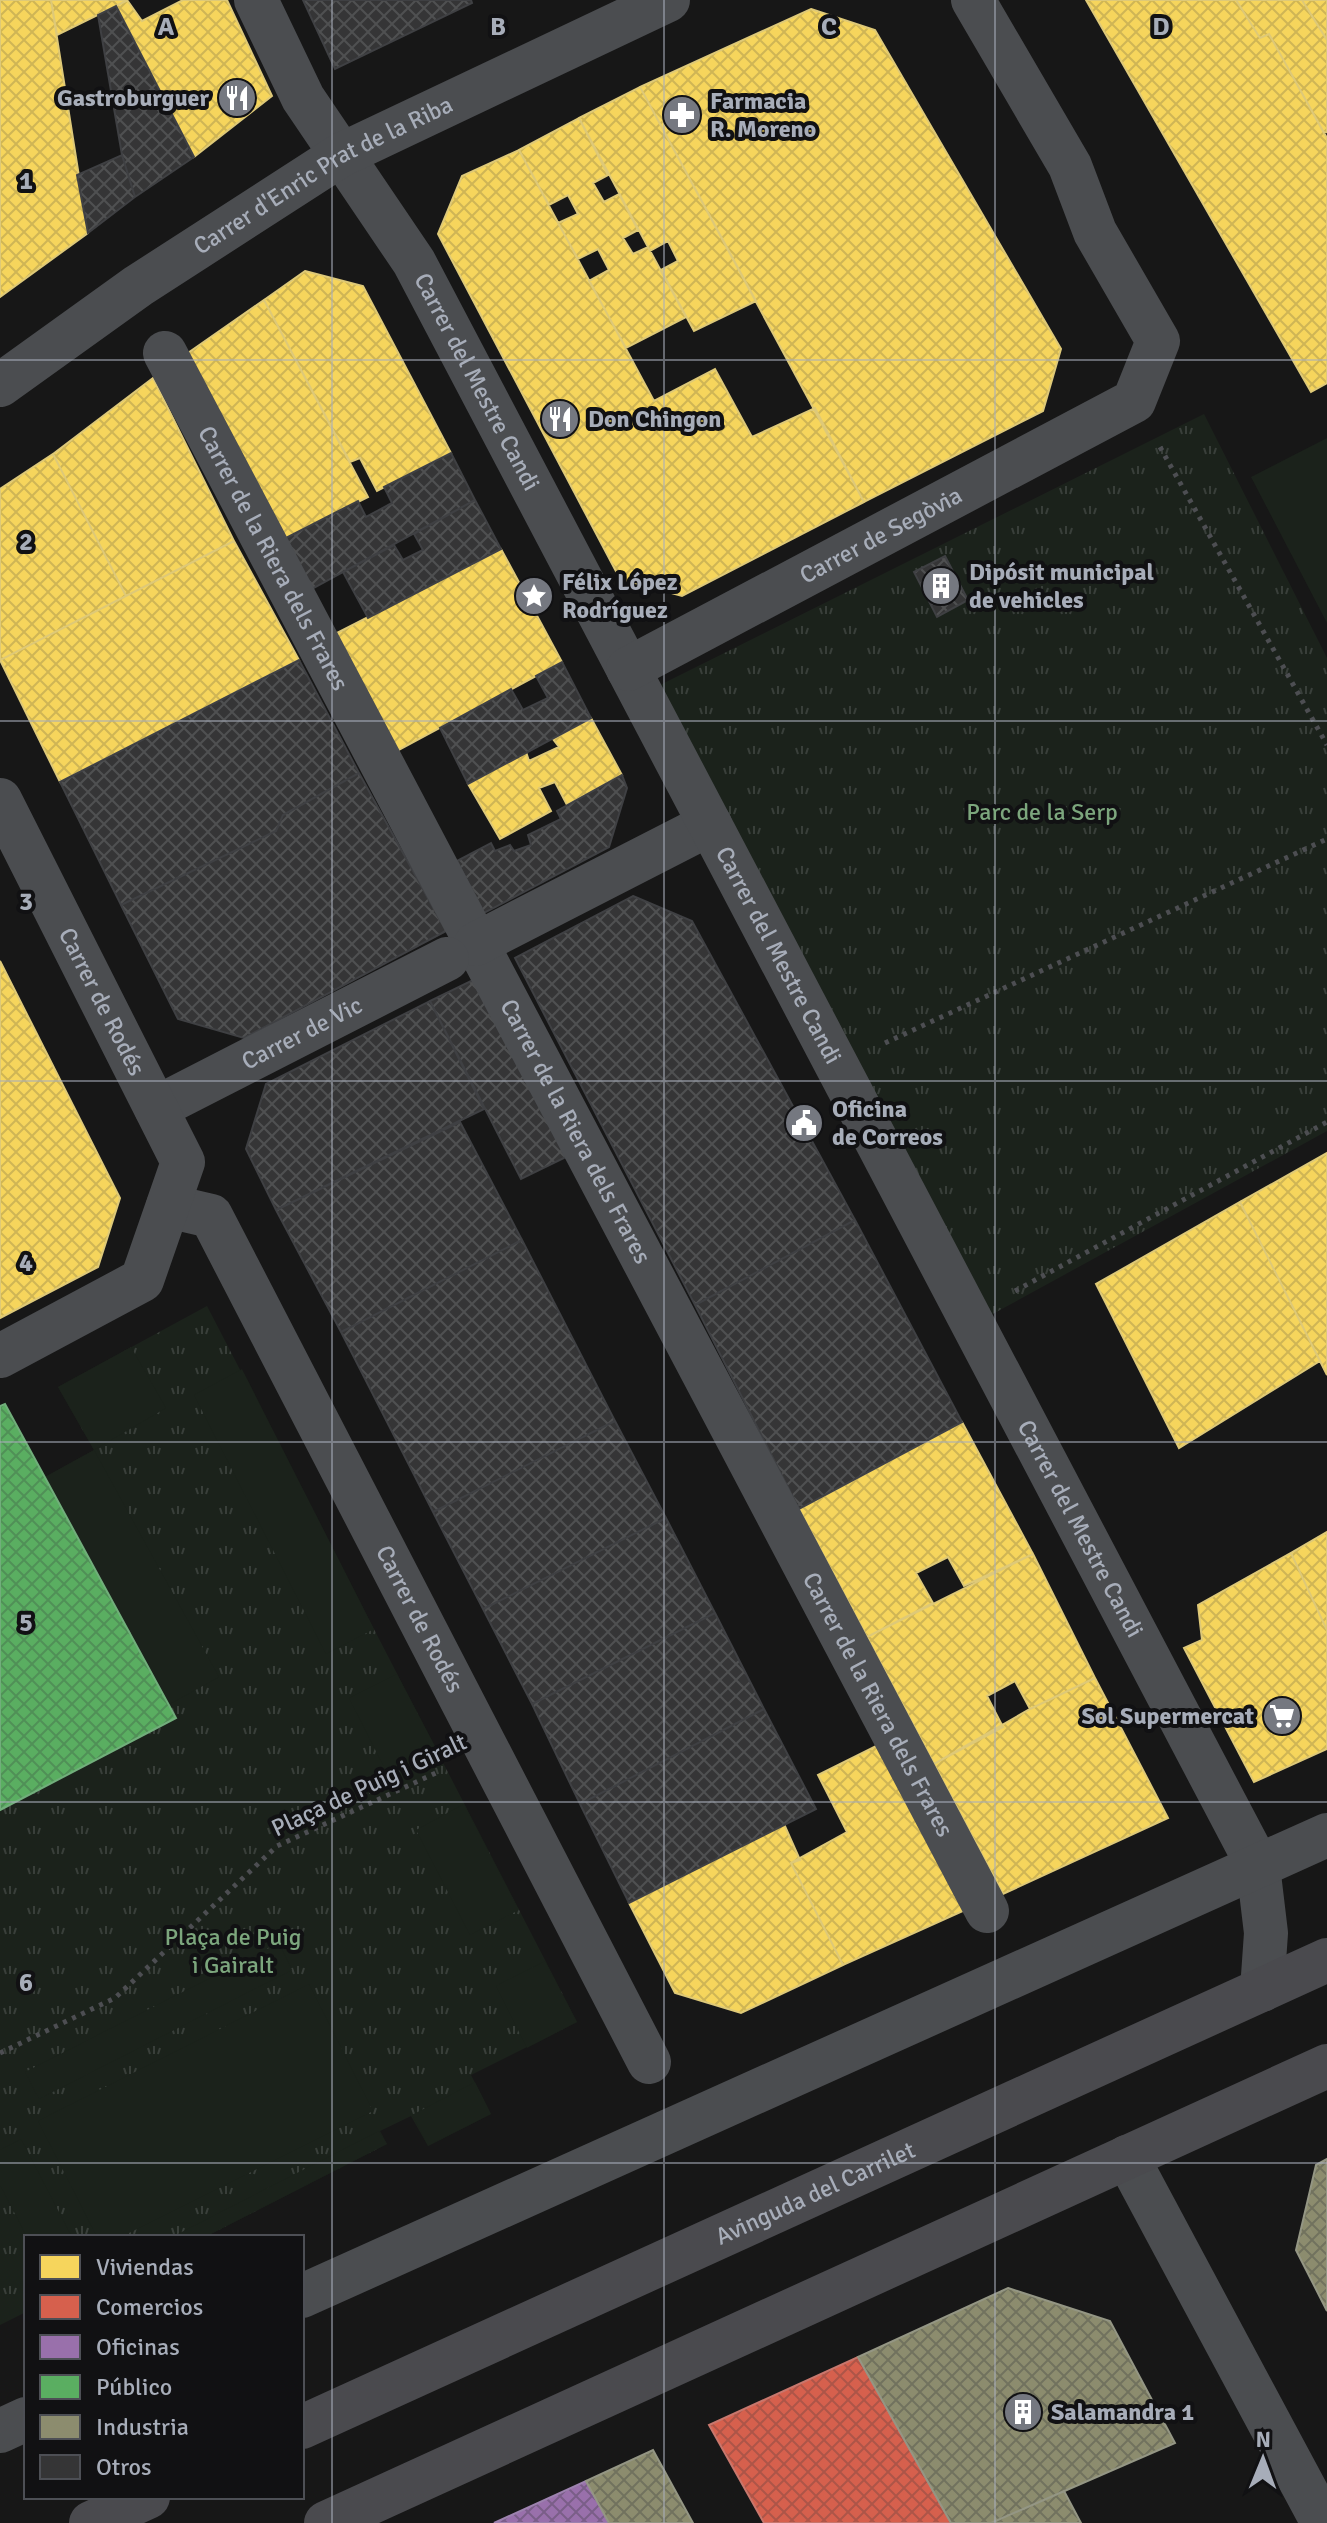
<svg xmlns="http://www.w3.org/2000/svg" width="1327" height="2523" font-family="Signika,sans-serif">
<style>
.park{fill:url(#park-tufts)}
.garden{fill:#1b221b}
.homes{fill:url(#homes-cross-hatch);stroke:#dec978;stroke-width:2}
.shops{fill:url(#shops-cross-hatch);stroke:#c8776d;stroke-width:2}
.offices{fill:url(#offices-cross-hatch);stroke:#9d82af;stroke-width:2}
.public{fill:url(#public-cross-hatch);stroke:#71ae7b;stroke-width:2}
.industry{fill:url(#industry-cross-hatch);stroke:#949684;stroke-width:2}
.building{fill:url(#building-cross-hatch);stroke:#3f4043;stroke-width:2}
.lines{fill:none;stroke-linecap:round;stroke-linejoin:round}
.path{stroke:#4d4e52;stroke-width:5;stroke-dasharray:4 6;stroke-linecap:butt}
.pedestrian{stroke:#4b4d50;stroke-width:44}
.minor{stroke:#4b4d50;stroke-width:44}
.tertiary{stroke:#4b4d50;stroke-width:44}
.secondary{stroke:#4a4a4e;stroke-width:44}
.grid{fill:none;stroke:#a7adb9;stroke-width:2;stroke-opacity:0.55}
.labels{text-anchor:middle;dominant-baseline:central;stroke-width:8;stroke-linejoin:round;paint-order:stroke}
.poi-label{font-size:24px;font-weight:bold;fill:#a7adb9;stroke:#111113;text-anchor:start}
.street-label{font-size:24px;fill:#a7adb9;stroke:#111113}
.park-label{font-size:24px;fill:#7ca67d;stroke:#111113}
.grid-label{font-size:26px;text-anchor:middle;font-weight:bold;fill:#a7adb9;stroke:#111113;stroke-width:8;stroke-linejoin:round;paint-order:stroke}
</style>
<defs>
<pattern id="park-tufts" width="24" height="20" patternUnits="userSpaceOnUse" patternTransform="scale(2)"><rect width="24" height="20" fill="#1b221b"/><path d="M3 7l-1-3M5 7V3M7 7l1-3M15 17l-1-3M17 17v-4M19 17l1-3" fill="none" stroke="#393f3a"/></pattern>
<pattern id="homes-cross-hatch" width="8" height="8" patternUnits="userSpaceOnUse" patternTransform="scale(2)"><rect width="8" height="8" fill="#f6d55c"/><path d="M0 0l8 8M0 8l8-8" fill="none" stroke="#cfb555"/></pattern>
<pattern id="shops-cross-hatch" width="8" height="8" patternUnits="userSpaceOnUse" patternTransform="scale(2)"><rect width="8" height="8" fill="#d6604d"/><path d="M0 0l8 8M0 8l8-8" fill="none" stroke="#ad5548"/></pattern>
<pattern id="offices-cross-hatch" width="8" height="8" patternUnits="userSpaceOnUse" patternTransform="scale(2)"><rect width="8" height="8" fill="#9970ab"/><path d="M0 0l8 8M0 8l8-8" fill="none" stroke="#7a5e88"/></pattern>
<pattern id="public-cross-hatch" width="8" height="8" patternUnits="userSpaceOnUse" patternTransform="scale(2)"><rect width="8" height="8" fill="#5aae61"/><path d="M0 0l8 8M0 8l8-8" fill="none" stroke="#509057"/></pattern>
<pattern id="industry-cross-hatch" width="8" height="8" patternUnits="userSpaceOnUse" patternTransform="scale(2)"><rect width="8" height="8" fill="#8c8c6e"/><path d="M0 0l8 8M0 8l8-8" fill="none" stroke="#71725e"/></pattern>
<pattern id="building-cross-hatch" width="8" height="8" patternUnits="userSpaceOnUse" patternTransform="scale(2)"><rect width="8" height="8" fill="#353536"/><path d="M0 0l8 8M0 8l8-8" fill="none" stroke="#4f5051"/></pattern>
</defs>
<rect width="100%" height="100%" fill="#171717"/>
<!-- park -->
<path class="park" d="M1204,414L1327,658V1131L989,1316L652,689Z
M207,1306L577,2022L471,2075L491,2114L428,2146L411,2116L380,2131L387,2144L205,2237H26V2312L0,2325V1809L176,1718L45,1477L94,1450L58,1387Z"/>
<!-- garden -->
<path class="garden" d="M1327,438V623L1251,477Z
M131,1347L166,1408L94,1450L219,1677L170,1704L45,1477L94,1450L58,1387Z
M242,1369L374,1629L326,1654L194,1395Z
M397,1674L436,1748L387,1773L349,1698Z
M464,1804L519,1910L470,1935L416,1830Z
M279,1943L292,1970L39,2099L25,2072Z
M545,1961L577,2022L527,2048L496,1986Z
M309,1984L373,2111L121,2237H97L38,2121Z
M475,2082L491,2114L428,2146L412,2115Z
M379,2131L387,2144L205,2237H172Z
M21,2139L72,2237H27L0,2185V2150Z"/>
<!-- homes -->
<path class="homes" d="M0,0H51L88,233L0,297Z
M51,0H128L57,35Z
M127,0L142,21L183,0H227L272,96L194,157L116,6Z
M1086,0H1236L1260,38L1269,34L1327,138V383L1311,392Z
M1236,0H1302L1327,40V132L1324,133L1269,34L1260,38Z
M1302,0H1327V40Z
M811,9L875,30L1061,349L1043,411L864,502L640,87Z
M640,87L756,301L694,331L661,270L678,261L668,241L650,251L579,118Z
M579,118L608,175L593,183L604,202L619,194L638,230L623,238L633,254L648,247L686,317L626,348L589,281L609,270L598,249L578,259L558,223L578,214L568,195L549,205L519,150Z
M519,150L654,401L715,369L752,437L815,408L864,502L682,596L620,579L438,234L462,176Z
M305,271L363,286L451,453L377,491L360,458L350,462L264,300Z
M264,300L368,497L284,539L185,355Z
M153,378L234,541L126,596L53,454Z
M53,454L126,596L0,660V489Z
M234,541L299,660L60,782L0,660Z
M501,549L562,662L397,751L335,634Z
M591,718L622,775L567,805L555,782L539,788L551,811L500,839L468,784L526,752L529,761L559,747L553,739Z
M0,961L120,1198L98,1267L0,1318Z
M1327,1153V1375L1240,1202Z
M1240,1202L1320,1361L1179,1448L1096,1284Z
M962,1422L1033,1554L964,1586L948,1557L916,1573L933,1603L867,1637L799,1509Z
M1327,1532V1630L1291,1553Z
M1291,1553L1327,1630V1749L1254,1782L1184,1648L1202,1640L1198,1605Z
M1033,1554L1095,1678L1030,1709L1015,1681L987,1696L1003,1727L934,1764L867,1637Z
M1095,1678L1168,1818L1003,1894L934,1764L1030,1709Z
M878,1745L965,1910L843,1965L791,1863L847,1832L818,1775Z
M784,1824L800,1860L791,1863L843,1965L741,2013L675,1993L629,1903Z"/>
<!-- shops -->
<path class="shops" d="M858,2357L951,2523H764L709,2425Z"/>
<!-- offices -->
<path class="offices" d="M586,2481L609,2523H494Z"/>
<!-- public -->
<path class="public" d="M5,1404L176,1718L0,1810V1406Z"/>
<!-- industry -->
<path class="industry" d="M1327,2159V2311L1296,2250L1316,2165Z
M1008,2288L1110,2321L1175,2443L991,2523H951L858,2357Z
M653,2450L693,2523H609L586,2481Z
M1064,2491L1081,2523H991Z"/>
<!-- building -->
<path class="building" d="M303,0H471L472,3L335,69Z
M116,6L194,157L135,197L122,155L98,15Z
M122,155L135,197L88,233L77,175Z
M451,453L475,500L312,589L284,539L358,501L366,517L392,503L384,487Z
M475,500L501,549L368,618L343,572L394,545L403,560L423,550L414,534Z
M945,556L968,600L937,617L914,572Z
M299,660L359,773L283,815L276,831L121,905L60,782Z
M562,662L591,718L468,784L440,728L511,689L523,710L548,698L536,676Z
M359,773L446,931L244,1038L178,1019L121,905L276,831L283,815Z
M622,775L627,788L609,847L484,913L457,861L491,843L495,851L510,845L514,851L531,845L528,835L561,819L557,811Z
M633,896L692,921L855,1220L695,1305L515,958Z
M475,979L570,1155L521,1179L430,1001Z
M430,1001L484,1109L276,1210L246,1149L266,1084Z
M460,1122L522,1240L341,1332L276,1210Z
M855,1220L962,1422L799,1509L695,1305Z
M522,1240L615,1421L433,1512L341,1332Z
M615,1421L666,1518L483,1609L433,1512Z
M666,1518L715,1613L532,1704L483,1609Z
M715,1613L764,1709L580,1804L532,1704Z
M764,1709L816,1809L629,1903L580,1804Z"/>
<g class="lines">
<!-- path -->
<path class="path" d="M1160,447L1327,745
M885,1043L1327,839
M1015,1291L1327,1122
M0,2053L115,1998L277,1846L438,1772"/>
<!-- pedestrian -->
<g class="pedestrian">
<path id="s1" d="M165,353L987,1911"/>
<path d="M476,944L710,824"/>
<path id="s2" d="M156,1108L447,959"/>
<path id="s3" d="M168,1206L211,1216L649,2062"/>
</g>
<!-- minor -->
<g class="minor">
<path id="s4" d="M256,0L303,98L414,262L1258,1866L1266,1933L1262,1990"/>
<path id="s5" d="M628,669L1134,401L1158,341L1095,232L1070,166L973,0"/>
<path id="s6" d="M0,800L183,1162L142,1280L0,1356"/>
<path d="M1127,2157L1323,2523"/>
<path d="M302,2296L1327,1835"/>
<path d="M0,2431L26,2419"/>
</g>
<!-- tertiary -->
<path class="tertiary" id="s7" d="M0,385L138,286L341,155L668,0"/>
<!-- secondary -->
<g class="secondary">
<path id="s8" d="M302,2427L1327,1960"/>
<path d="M91,2523L148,2497"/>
<path d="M326,2523L1327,2066"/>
</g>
</g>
<!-- grid -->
<path class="grid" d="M332,0V2523M664,0V2523M995,0V2523M0,360H1327M0,721H1327M0,1081H1327M0,1442H1327M0,1802H1327M0,2163H1327"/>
<!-- icons -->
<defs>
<symbol id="restaurant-disc" viewBox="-11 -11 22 22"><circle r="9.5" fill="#757880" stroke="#111113"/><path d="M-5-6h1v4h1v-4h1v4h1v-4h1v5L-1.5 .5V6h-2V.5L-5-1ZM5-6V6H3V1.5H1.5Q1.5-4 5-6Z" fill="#fff"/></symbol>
<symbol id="pharmacy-disc" viewBox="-11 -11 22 22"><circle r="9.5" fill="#757880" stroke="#111113"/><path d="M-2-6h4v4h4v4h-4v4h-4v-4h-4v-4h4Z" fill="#fff"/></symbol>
<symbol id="building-disc" viewBox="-11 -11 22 22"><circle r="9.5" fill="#757880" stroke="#111113"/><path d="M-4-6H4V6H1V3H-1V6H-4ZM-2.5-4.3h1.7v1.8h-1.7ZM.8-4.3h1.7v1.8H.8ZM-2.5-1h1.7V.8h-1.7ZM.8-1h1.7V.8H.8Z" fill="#fff"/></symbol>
<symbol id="sight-disc" viewBox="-11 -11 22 22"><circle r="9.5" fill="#757880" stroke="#111113"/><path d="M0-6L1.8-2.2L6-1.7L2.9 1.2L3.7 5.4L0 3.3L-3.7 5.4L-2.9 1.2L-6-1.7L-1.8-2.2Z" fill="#fff"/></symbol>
<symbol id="civic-disc" viewBox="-11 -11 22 22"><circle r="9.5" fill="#757880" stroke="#111113"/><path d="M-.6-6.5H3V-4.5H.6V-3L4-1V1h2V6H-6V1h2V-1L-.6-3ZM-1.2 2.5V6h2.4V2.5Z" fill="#fff"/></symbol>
<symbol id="supermarket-disc" viewBox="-11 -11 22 22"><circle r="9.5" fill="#757880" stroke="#111113"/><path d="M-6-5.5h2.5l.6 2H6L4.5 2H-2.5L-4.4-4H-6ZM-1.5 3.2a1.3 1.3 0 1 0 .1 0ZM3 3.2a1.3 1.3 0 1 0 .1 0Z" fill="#fff"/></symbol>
</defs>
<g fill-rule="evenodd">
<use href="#restaurant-disc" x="215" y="76" width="44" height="44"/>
<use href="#pharmacy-disc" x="660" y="93" width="44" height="44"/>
<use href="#restaurant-disc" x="538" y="397" width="44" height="44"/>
<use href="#building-disc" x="919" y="564" width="44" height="44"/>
<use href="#sight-disc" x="512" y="574" width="44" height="44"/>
<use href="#civic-disc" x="782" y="1101" width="44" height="44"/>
<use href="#supermarket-disc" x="1260" y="1694" width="44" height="44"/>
<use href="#building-disc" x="1001" y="2390" width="44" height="44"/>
</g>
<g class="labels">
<!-- poi labels -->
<g class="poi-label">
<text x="209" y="98" text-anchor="end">Gastroburguer</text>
<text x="710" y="101">Farmacia<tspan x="710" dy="28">R. Moreno</tspan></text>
<text x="588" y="419">Don Chingon</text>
<text x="969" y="572">Dipósit municipal<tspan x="969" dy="28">de vehicles</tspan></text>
<text x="562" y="582">Félix López<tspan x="562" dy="28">Rodríguez</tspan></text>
<text x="832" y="1109">Oficina<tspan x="832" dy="28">de Correos</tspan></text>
<text x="1254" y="1716" text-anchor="end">Sol Supermercat</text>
<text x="1051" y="2412">Salamandra 1</text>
</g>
<!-- street labels -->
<g class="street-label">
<text stroke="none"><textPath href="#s7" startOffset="386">Carrer d'Enric Prat de la Riba</textPath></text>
<text stroke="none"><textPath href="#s4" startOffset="442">Carrer del Mestre Candi</textPath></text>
<text stroke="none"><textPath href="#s5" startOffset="286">Carrer de Segòvia</textPath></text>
<text stroke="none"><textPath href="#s1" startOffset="232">Carrer de la Riera dels Frares</textPath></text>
<text stroke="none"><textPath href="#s4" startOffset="1090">Carrer del Mestre Candi</textPath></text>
<text stroke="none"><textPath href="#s6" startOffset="226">Carrer de Rodés</textPath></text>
<text stroke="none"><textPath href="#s2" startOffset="164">Carrer de Vic</textPath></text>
<text stroke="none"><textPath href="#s1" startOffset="880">Carrer de la Riera dels Frares</textPath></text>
<text stroke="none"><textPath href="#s4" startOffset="1738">Carrer del Mestre Candi</textPath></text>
<text stroke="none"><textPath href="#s3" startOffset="498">Carrer de Rodés</textPath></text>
<text stroke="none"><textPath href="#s1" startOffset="1528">Carrer de la Riera dels Frares</textPath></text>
<text transform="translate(369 1785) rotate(-25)">Plaça de Puig i Giralt</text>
<text stroke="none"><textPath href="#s8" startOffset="564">Avinguda del Carrilet</textPath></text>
</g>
<!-- park labels -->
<g class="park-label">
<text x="1042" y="812">Parc de la Serp</text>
<text x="233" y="1937">Plaça de Puig<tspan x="233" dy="28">i Gairalt</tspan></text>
</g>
</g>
<g class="grid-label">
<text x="166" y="35">A</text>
<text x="498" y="35">B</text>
<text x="829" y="35">C</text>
<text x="1161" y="35">D</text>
<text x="26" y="189">1</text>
<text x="26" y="550">2</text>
<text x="26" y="910">3</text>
<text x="26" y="1271">4</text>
<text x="26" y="1631">5</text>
<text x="26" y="1991">6</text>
</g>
<!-- legend -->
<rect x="24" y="2235" width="280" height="264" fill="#111113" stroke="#4d4f55" stroke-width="2"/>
<rect x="40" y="2255" width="40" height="24" fill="#f6d55c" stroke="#4d4f55" stroke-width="2"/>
<text x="96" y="2275" font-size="24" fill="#a7adb9">Viviendas</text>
<rect x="40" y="2295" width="40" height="24" fill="#d6604d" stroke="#4d4f55" stroke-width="2"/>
<text x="96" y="2315" font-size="24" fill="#a7adb9">Comercios</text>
<rect x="40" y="2335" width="40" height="24" fill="#9970ab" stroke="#4d4f55" stroke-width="2"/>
<text x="96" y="2355" font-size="24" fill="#a7adb9">Oficinas</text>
<rect x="40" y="2375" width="40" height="24" fill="#5aae61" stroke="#4d4f55" stroke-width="2"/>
<text x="96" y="2395" font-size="24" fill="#a7adb9">Público</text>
<rect x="40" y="2415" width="40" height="24" fill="#8c8c6e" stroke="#4d4f55" stroke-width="2"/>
<text x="96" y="2435" font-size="24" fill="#a7adb9">Industria</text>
<rect x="40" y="2455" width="40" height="24" fill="#353536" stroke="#4d4f55" stroke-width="2"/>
<text x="96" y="2475" font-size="24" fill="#a7adb9">Otros</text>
<!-- north arrow -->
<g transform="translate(1263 2459) rotate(1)" stroke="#111113" stroke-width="6" paint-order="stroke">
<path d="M0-6L14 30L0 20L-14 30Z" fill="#a7adb9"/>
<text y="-12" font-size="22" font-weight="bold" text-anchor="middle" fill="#a7adb9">N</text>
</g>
</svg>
